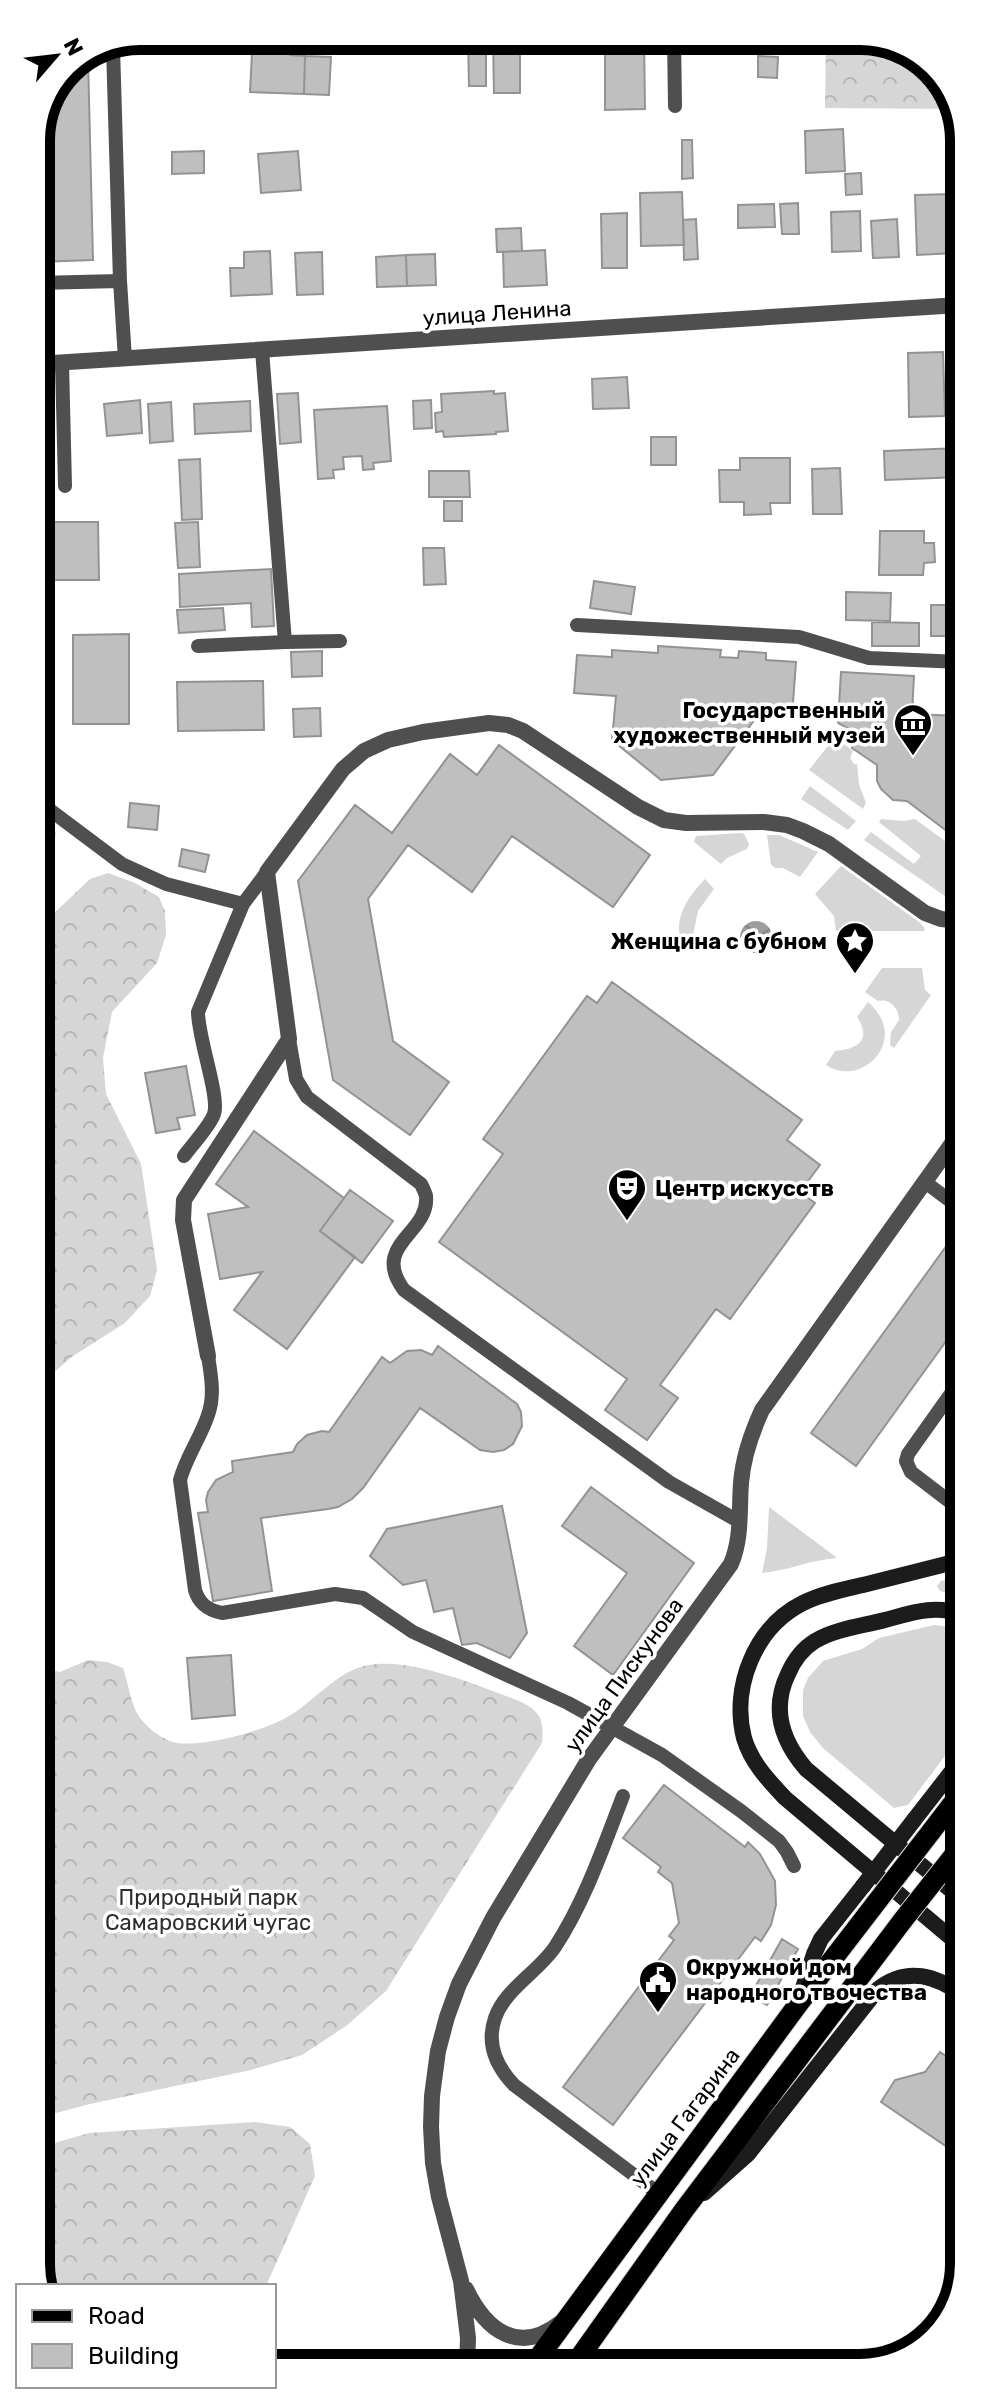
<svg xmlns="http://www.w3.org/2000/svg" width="1000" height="2404" font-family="Rubik,sans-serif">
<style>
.grass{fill:#d6d6d6}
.forest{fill:url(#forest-crowns)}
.water{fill:url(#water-waves)}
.building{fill:#bfbfbf;stroke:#939393;stroke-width:2}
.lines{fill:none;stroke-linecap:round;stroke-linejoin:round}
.primary-casing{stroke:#dbdbdb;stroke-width:22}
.lane{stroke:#4f4f4f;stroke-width:14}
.street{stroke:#4f4f4f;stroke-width:16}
.secondary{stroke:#1c1c1c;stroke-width:16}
.primary{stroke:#000;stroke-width:20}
.primary-bridge-casing{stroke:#dbdbdb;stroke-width:22;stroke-linecap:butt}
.secondary-bridge{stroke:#1c1c1c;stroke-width:16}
.primary-bridge{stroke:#000;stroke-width:20}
.labels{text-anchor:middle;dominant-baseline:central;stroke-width:7;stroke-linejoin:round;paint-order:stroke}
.street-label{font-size:22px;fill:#000;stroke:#fff}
.poi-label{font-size:22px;font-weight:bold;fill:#000;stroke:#fff;text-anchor:end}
.park-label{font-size:22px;fill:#2d2d2d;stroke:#fff}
.rim{fill:none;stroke:#000;stroke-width:10}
</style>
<defs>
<pattern id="forest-crowns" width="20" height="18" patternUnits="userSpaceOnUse" patternTransform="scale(2)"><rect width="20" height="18" fill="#d6d6d6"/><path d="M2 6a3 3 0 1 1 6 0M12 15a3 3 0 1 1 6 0" fill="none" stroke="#b6b6b6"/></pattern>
<pattern id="water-waves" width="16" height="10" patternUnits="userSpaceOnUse" patternTransform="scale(2)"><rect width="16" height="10" fill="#9d9d9d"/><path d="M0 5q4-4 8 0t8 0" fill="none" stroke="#858585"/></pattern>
</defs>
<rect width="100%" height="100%" fill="#fff"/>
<!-- grass -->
<path class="grass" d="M835,737L853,751L850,758L854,764H857L859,784L866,803L863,809L809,770Z
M810,786L856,821L848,830L801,799Z
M881,819L904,821L915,819L960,852L961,902L952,901L864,840L871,832L914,864L921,856L879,822Z
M740,833L744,834L749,844L747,849L727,858L721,864L694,842L696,836Z
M767,835H779L818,852L800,877L783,868H775L771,865Z
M841,866L919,922L924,927L925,931H836L834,916L815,894Z
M705,879L714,889L698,911L692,940L680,938C675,914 690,895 705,879Z
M882,968H922L925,990L931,995L894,1048L890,1045L891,1032L899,1020C899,1008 890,998 878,1001L865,992Z
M868,1002C912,1040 860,1089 826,1065L835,1051C856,1049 873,1041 857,1017Z
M962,1398V1432L945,1420Z
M769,1507L836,1557V1558C810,1560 787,1571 762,1573L767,1548Z
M962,1577V1598L940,1591L937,1586L941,1581Z
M934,1625L954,1627L962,1632L963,1732L908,1805L894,1808L823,1748L810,1732L803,1716V1690L808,1678L823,1661L862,1649L879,1638Z"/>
<!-- forest -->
<path class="forest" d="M826,38H873L924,58L959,109L825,108Z
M38,817L56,833L52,850L38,856Z
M108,873L135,883L159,897L165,911L166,935L157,963L112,1012L103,1058L106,1094L141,1164L157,1270L150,1296L125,1323L73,1356L39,1385L38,934L48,919L90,879Z
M88,1660L107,1662L123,1668C128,1682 131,1704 138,1715C146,1727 162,1740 177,1743C206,1747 264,1731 289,1716C318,1699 340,1666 377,1664C415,1661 470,1682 506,1696C533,1706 546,1712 542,1743L386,1991L346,2026L302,2055L251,2070L90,2104L41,2117L40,1666L42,1668L60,1672Z
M255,2122L290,2127L310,2144L315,2176L266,2286H41V2147L89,2133Z"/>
<!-- water -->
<path class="water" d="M740 937a16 16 0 1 1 32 0a16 16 0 1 1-32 0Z"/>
<!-- building -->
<path class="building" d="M605,36H644L645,109L605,110Z
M468,37H486V86H469Z
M493,39H520V93H494Z
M274,48L290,49V55L305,56L304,94L250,92L252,53L274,54Z
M305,56L331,57L329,95L304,94Z
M758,56L778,57L777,78L758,77Z
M88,58L93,260L37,262L36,134L67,66Z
M843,129L845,171L806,173L805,131Z
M682,140H692L693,178L682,179Z
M204,151V173L172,174V152Z
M298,151L301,190L261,193L258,154Z
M861,173L862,194L846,195L845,174Z
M682,192L684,245L641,246L640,193Z
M953,194L955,253L917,255L915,195Z
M798,203L799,234H782L780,204Z
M774,204L775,227L738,228V205Z
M860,211L861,251L832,252L831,212Z
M627,213V268H602L601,214Z
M696,219L698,259L684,260L683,220Z
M897,219L899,257L873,258L871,221Z
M521,228L522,251L497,252L496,229Z
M545,250L547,285L504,287L503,252Z
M270,251L272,294L231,296L230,268H244V252Z
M322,252L323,294L297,295L295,253Z
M435,254L436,285L407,286L406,255Z
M406,255L407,286L377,287L376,257Z
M943,352L945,416L909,417L908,353Z
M627,377L629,408L593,409L592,379Z
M494,391V394L505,393L508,431L496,432V434L444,437L443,431L436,432L435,413L442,412L441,394Z
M298,393L301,442L280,444L277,394Z
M140,400L142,433L107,436L104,404Z
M431,400L432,428L414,429L413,401Z
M250,401L251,431L195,434L194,404Z
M171,402L173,441L150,443L148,404Z
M387,406L391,461L373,463L374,469L363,470L362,456L343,457L344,469L333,470L334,478L318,479L314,410Z
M651,437H676V465H651Z
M959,448L960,477L885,480L884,451Z
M740,458H790V503H770L771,514L744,515V502H720L719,470H740Z
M200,459L202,519L182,520L179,460Z
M840,468L842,514H813L812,469Z
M429,471H469L470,497H429Z
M444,501H462V521H444Z
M49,522H98L99,580H49Z
M198,522L200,567L178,568L175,523Z
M880,531H924V543H934L935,562L924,563L923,575H879Z
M423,548H444L446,584L424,585Z
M271,569L274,626L252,627L251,603L180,607L179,574Z
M594,581L635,587L631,614L590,608Z
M846,592L891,593L890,621L846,620Z
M931,605H946V636H931Z
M223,608L225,630L179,633L177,610Z
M872,622L919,623V646H872Z
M129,634V724H73V635Z
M658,646L721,650L720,657L738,658L739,651L766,653V660L796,662L792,716L759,714L713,775L661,780L612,740L616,696L574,693L577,655L612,657V650L658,653Z
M322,651V676L292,677L291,652Z
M841,672L914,676L912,714L960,716V841L907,801L893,800L881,789L877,781V765L852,748L853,731L838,723Z
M263,681L264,730L178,731L177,682Z
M320,708L321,736L294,737L293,709Z
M499,745L650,855L613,907L512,836L472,892L408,845L368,899L393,1041L449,1082L410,1135L333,1080L298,881L355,805L392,833L450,754L477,775Z
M130,803L159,806L157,830L128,827Z
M182,849L209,855L205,872L179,866Z
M612,982L802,1120L787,1140L820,1165L800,1192L815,1203L730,1319L716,1309L660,1385L678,1398L647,1440L605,1410L627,1379L439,1242L503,1154L483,1139L587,996L597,1003Z
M186,1066L195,1115L177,1118L180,1129L156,1133L145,1073Z
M254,1131L344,1198L320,1231L355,1257L287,1349L234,1310L262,1272L220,1279L208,1214L248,1207L216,1184Z
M350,1190L393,1221L362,1263L320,1231Z
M950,1241L961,1249L962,1319L856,1466L811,1433Z
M438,1346L517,1404L521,1412L522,1426L513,1444L504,1450L493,1452L480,1450L420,1408L363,1488L352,1499L338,1507L328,1509L261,1518L272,1591L213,1601L198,1513L208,1512L206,1500L208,1492L216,1480L233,1472L232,1461L293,1452L297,1444L307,1435L322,1431L329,1432L382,1357L390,1363L407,1351L421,1350L432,1355Z
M591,1487L694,1563L613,1675L574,1646L627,1573L562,1526Z
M502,1506L527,1633L510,1658L477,1643L462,1645L453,1608L434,1612L426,1580L403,1585L370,1556L387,1529Z
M231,1655L235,1715L192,1719L187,1658Z
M664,1785L745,1847L748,1842L760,1854L775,1881L776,1905L771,1925L761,1941L755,1937L613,2125L563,2087L674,1940L669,1936L679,1923L672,1883L658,1872L661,1867L623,1838Z
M782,1939L798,1949L767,2005L750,1996Z
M940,2052L958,2064L963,2062L964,2148L959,2155L881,2102L895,2080L925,2072Z"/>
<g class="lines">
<defs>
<path id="primary" d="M930,1833L963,1790
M533,2365L799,2003L879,1899
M574,2365L684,2210L903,1920"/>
</defs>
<!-- primary casing -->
<use href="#primary" class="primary-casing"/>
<!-- lane -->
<path class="lane" d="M674,36L675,106
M113,47L120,281L125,359
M37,283L120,281
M62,363L65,486
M577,625L799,637L869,658L960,662
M285,642L340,641
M198,646L285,642L262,350
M38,801L122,864L166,884L243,904
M289,1039L296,1079L307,1097L421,1184C423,1188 425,1192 426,1196C430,1234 370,1244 404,1290L669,1482L740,1522
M184,1156C192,1145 210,1126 214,1114C220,1097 198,1038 198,1012L243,904L267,872
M925,1182L961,1209
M208,1356C211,1375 215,1396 208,1415C201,1437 186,1457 180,1480L195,1590C199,1604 208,1610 222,1613L335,1594L363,1598L413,1632L568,1703L662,1755L741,1811L779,1841L787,1852L794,1866
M962,1378L908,1454L906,1461L911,1472L962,1511
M623,1796C603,1848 585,1901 555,1947C538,1972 505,1989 495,2018C486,2044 496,2066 514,2085L658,2193"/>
<!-- street -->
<path class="street" d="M37,364L959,305
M208,1356L183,1220L184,1200L289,1039L267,872L343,769L364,751L388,740L423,732L489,723L508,725L523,731L638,807L664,820L686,823L764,822L787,825L803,831L829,844L925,913L941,919L961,921
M466,2289C486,2331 519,2355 560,2323
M467,2365L468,2338L461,2281L439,2197L433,2163L431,2127L432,2096L438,2051L447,2017L459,1984L493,1918L589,1759L731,1564C742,1538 739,1511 741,1483C743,1457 751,1434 762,1410L961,1131"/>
<!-- secondary -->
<path class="secondary" d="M962,1560C931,1568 899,1576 867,1584C846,1589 823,1593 803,1603C755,1627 731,1687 744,1738C751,1762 768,1780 785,1798L963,1948
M962,1615C936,1604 911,1613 885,1620C862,1626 835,1629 815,1641C802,1649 794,1660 788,1674C771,1709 782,1741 806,1769L963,1900
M914,1820L963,1757
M801,1994L814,1954L821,1939L863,1886
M704,2193L748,2154L878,1989C908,1966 936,1976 963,1995"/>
<!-- primary -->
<use href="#primary" class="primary"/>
<defs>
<path id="primary-bridge" d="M879,1899L930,1833
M903,1920L955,1854"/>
</defs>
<!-- primary-bridge casing -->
<use href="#primary-bridge" class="primary-bridge-casing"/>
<!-- secondary-bridge -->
<path class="secondary-bridge" d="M863,1886L914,1820"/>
<!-- primary-bridge -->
<use href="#primary-bridge" class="primary-bridge"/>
</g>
<!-- icons -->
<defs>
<symbol id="museum-pin" viewBox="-11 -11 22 30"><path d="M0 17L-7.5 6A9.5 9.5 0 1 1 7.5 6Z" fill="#000" stroke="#fff"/><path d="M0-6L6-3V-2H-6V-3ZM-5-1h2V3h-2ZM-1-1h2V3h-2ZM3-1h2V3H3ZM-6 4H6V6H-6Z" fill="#fff"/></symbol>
<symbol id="sight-pin" viewBox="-11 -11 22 30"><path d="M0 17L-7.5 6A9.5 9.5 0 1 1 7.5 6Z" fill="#000" stroke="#fff"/><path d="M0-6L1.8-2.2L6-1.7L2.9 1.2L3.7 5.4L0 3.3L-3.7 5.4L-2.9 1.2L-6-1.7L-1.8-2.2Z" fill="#fff"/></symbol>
<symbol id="theatre-pin" viewBox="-11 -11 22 30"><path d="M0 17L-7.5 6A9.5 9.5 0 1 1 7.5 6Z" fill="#000" stroke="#fff"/><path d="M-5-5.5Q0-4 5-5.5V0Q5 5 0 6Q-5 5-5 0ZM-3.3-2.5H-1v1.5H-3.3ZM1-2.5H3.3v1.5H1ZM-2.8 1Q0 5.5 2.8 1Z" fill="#fff"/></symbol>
<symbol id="civic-pin" viewBox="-11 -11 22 30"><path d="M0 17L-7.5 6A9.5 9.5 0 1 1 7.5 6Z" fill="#000" stroke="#fff"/><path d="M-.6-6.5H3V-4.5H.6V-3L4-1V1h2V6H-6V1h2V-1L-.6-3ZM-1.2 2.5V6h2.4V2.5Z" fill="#fff"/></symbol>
</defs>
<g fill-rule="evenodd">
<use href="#museum-pin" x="891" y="701" width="44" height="60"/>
<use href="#sight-pin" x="833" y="919" width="44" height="60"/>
<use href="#theatre-pin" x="605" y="1166" width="44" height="60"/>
<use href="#civic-pin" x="636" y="1958" width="44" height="60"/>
</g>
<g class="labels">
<!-- street labels -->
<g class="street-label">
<text transform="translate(497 313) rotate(-4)">улица Ленина</text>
<text transform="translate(624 1675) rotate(-54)">улица Пискунова</text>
<text transform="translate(685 2117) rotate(-53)">улица Гагарина</text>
</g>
<!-- poi labels -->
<g class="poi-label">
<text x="885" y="710">Государственный<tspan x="885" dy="25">художественный музей</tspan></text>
<text x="827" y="941">Женщина с бубном</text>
<text x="655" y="1188" text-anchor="start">Центр искусств</text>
<text x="686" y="1967" text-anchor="start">Окружной дом<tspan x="686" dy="25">народного твочества</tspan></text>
</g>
<!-- park labels -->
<g class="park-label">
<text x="208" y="1897">Природный парк<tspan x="208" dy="25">Самаровский чугас</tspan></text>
</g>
</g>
<!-- crop -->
<path d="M0 0H1000V2404H0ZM140 50H860A90 90 0 0 1 950 140V2264A90 90 0 0 1 860 2354H140A90 90 0 0 1 50 2264V140A90 90 0 0 1 140 50Z" fill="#fff" fill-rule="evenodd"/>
<path class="rim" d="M140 50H860A90 90 0 0 1 950 140V2264A90 90 0 0 1 860 2354H140A90 90 0 0 1 50 2264V140A90 90 0 0 1 140 50Z"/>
<!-- legend -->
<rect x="16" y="2284" width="260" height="104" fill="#ffffff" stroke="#999999" stroke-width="2"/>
<rect x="32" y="2310" width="40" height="12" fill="#000000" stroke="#999999" stroke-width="2"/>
<text x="88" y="2324" font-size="24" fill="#000000">Road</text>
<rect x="32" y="2344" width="40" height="24" fill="#bfbfbf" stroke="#999999" stroke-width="2"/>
<text x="88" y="2364" font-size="24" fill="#000000">Building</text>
<!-- north arrow -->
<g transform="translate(56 56) rotate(62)" stroke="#ffffff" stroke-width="6" paint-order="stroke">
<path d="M0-6L14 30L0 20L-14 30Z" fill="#000000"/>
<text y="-12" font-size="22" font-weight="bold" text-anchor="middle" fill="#000000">N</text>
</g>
</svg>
